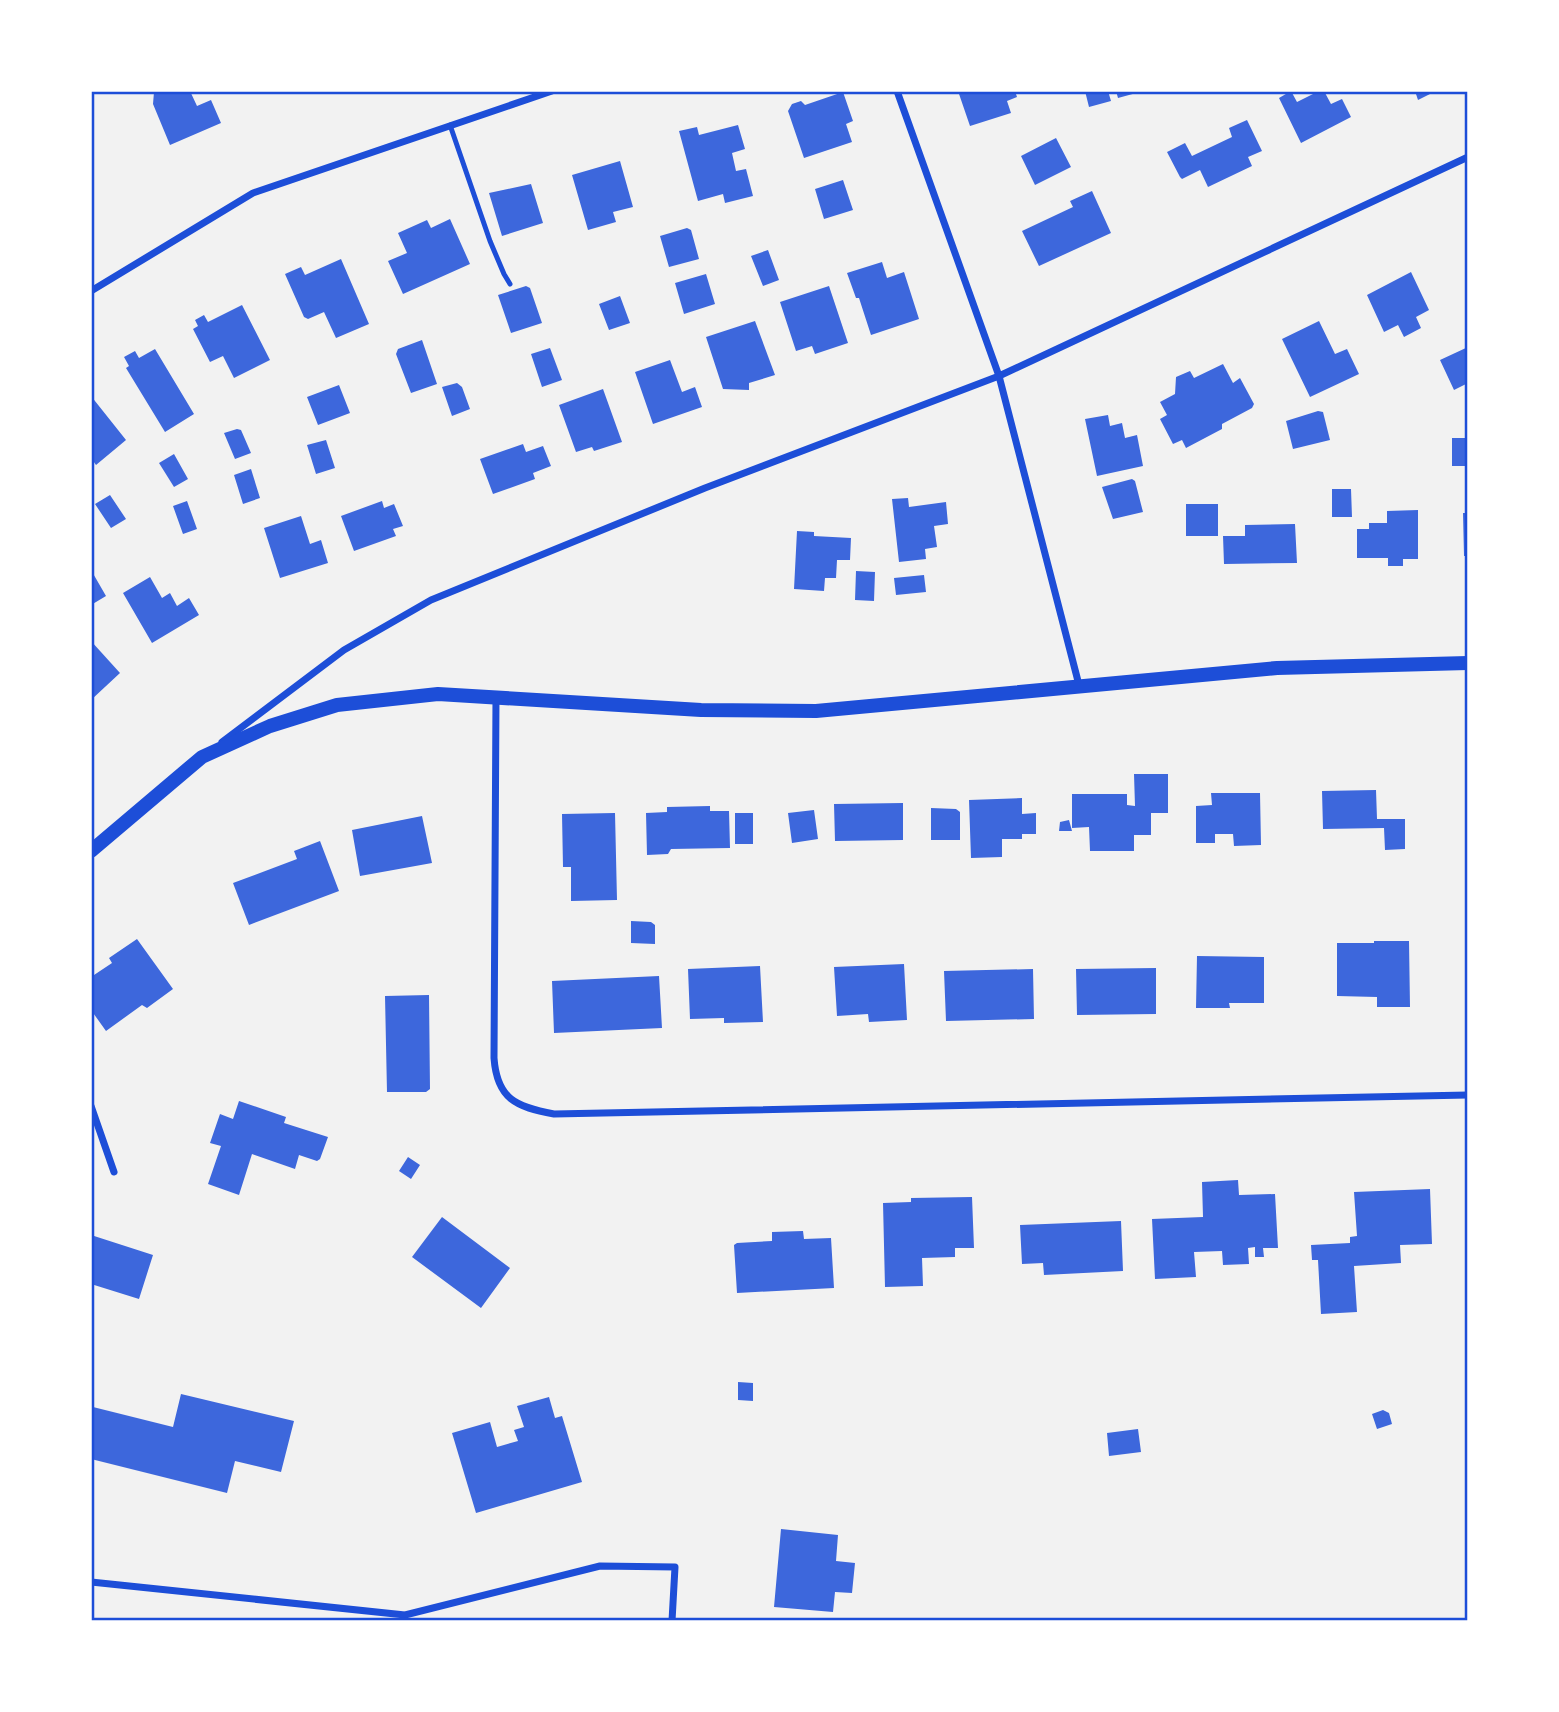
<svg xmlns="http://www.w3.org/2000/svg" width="1559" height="1712" font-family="'Asap Condensed',sans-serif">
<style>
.building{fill:#3d67dc}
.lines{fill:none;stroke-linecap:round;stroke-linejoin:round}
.service{stroke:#1d4ed8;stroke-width:5}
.minor{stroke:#1d4ed8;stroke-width:7}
.secondary{stroke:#1d4ed8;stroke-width:14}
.neatline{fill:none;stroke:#1d4ed8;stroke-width:2.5}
</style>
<rect width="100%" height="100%" fill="#f2f2f2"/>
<!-- building -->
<path class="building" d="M158,91H190L197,106L211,100L221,123L170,145L153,104L154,92Z
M958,91H1015L1017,97L1007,101L1011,113L970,126Z
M1085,91H1108L1111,101L1089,107Z
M1116,91H1140V92L1118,98Z
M1291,91L1297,102L1319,91H1324L1331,104L1342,99L1351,117L1301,143L1279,98Z
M1415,91H1432L1430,94L1418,100Z
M843,92L853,121L846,124L852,142L804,158L788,111L792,104L801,101L805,105Z
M1247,120L1262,151L1248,157L1252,166L1208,187L1200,170L1182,179L1180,177L1167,152L1185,143L1192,156L1232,137L1229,128Z
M738,125L745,149L732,153L736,171L746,169L753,196L725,203L723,194L698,201L679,131L697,127L699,135Z
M1056,138L1071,167L1035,185L1021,156Z
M620,161L633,207L613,212L616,222L588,230L572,175Z
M843,180L853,210L824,219L815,189Z
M531,184L543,223L502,236L489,193Z
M1092,191L1111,233L1039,266L1022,231L1073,207L1070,201Z
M450,219L470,264L403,294L388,261L407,253L398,233L427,220L431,228Z
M687,228L691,230L699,259L669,267L660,236Z
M768,250L779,280L763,286L751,256Z
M341,259L369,324L336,338L324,312L308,319L304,317L285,274L301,267L305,275Z
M882,262L887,278L904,272L919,319L871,335L859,298H856L847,273Z
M1411,272L1429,310L1416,317L1421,328L1404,337L1398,325L1384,332L1367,295Z
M706,274L715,304L684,314L675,283Z
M526,286L530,288L542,323L511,333L498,295Z
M829,286L848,343L815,354L812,346L796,351L780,302Z
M620,296L630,323L609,330L599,304Z
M242,305L270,360L234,378L223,356L210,362L193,329L198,326L195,320L204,315L208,322Z
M755,321L775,375L749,383V390L723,389L706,337Z
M1319,321L1335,354L1347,349L1359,374L1310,397L1282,339Z
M422,340L437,384L411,393L396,354L398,349Z
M1468,347V383L1454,390L1440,360Z
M550,348L562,380L542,387L531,354Z
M155,349L194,414L165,432L126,368L129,366L124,357L135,351L139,358Z
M670,360L682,392L695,387L702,407L653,424L635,372Z
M1223,364L1233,383L1240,378L1254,404L1252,408L1222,424V429L1186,448L1182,440L1173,444L1160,419L1167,415L1160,402L1175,394L1176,377L1190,371L1194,378Z
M457,383L462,387L470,409L452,416L442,387Z
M339,385L350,413L318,425L307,397Z
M603,389L622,442L594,451L592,447L576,452L559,405Z
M91,396L126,440L96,465L91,458Z
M1318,411L1323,412L1330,440L1293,449L1286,421Z
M1108,415L1110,426L1122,423L1125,438L1137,435L1143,466L1097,476L1085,419Z
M237,429L241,430L251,453L235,459L224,433Z
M1452,438H1468V466H1452Z
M326,440L335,468L316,474L307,445Z
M523,444L526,452L543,446L551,466L533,473L535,479L493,494L480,459Z
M174,454L188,479L174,487L159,463Z
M251,469L260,498L243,504L234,475Z
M1132,479L1135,481L1143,512L1113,519L1102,487Z
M1332,489H1351L1352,517H1332Z
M110,495L126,519L111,528L95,504Z
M908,498L909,507L946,502L948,524L934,526L937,547L925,549L926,559L899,562L892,499Z
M187,501L197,529L183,534L173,506Z
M382,501L384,508L394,504L403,526L393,529L396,536L354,551L341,516Z
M1186,504H1218V536H1186Z
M1418,510V559H1403V566H1388V558H1357V529H1369V523H1387V511Z
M1463,513H1468V556H1464Z
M301,516L310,544L321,540L328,563L280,578L264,528Z
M1295,524L1297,563L1224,564L1223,536H1245V525Z
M797,531L814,532V536L851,538L850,560H837L836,578H825L824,591L794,589Z
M91,570L106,596L91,605Z
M856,571L875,572L874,601L855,600Z
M924,575L926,592L896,595L894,578Z
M150,577L162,598L170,593L177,606L189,598L199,615L152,643L123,593Z
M91,641L120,673L91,700Z
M1134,774H1168V813H1151V835H1134V851H1090L1089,827L1072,828V794H1127V805L1135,806Z
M1376,790L1377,819H1405V849L1385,850L1384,828L1323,829L1322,791Z
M1211,793H1260L1261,845L1234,846L1233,834H1215V843H1196V806L1212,805Z
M1022,798V814L1036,813V834H1022V839H1002V857L971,858L969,800Z
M903,803V840L835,841L834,804Z
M710,806V811H729L730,848L671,849L668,854L647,855L646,813L667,812V807Z
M931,808L956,809L960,812V840H931Z
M814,810L818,839L792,843L788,813Z
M615,813L617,900L571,901V867H563L562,814Z
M735,813H753V844H735Z
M422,816L432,863L360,876L352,830Z
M1069,820L1072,831H1059L1060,822Z
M320,841L339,891L249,925L233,883L297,859L294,851Z
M631,921L651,922L655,925V944L631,943Z
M137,939L173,989L147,1008L142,1005L106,1031L91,1010V977L112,963L109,958Z
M1374,941H1409L1410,1007H1377V997L1337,996V943H1374Z
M1197,956L1264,957V1003H1229L1230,1008H1196Z
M904,964L907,1020L869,1022L868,1014L837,1016L834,967Z
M760,966L763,1022L724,1023V1018L690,1019L688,969Z
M1156,968V1014L1077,1015L1076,969Z
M1033,969L1034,1019L946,1021L944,971Z
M659,976L662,1028L554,1033L552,981Z
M429,995L430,1089L426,1092H387L385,996Z
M239,1101L286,1117L284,1123L328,1137L320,1159L317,1161L299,1155L295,1169L252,1154L239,1195L208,1184L221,1146L210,1143L220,1114L233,1119Z
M408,1157L420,1165L411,1179L399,1171Z
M1238,1180L1239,1195L1275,1194L1278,1248H1263L1264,1257H1255V1247L1248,1248L1249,1264L1223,1265L1222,1251L1194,1252L1196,1277L1155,1279L1152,1219L1203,1217L1202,1182Z
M1430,1189L1432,1244L1400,1245L1401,1263L1354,1266L1357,1312L1321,1314L1318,1260H1312L1311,1245L1350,1243V1237L1357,1236L1354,1192Z
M972,1197L974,1248H955V1257L922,1258L923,1286L885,1287L883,1203L911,1202V1198Z
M442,1217L510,1268L481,1308L412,1257Z
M1121,1221L1123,1271L1044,1275L1043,1263L1022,1264L1020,1225Z
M803,1231L804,1239L831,1238L834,1288L737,1293L734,1245L737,1243L772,1241V1232Z
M91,1235L153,1255L139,1299L91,1284Z
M738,1382L753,1383V1401L738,1400Z
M181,1394L294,1421L281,1472L235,1461L227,1493L91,1459L93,1407L173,1427Z
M549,1397L555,1418L562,1416L582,1482L476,1513L452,1433L490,1422L497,1447L518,1441L514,1430L524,1427L517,1406Z
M1383,1410L1389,1413L1392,1424L1377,1429L1372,1414Z
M1138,1429L1141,1452L1109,1456L1107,1433Z
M781,1529L838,1535L836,1561L855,1563L852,1593L835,1592L833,1612L774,1607Z"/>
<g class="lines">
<!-- service -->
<path class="service" d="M450,125L490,241L504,274L510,284"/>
<!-- minor -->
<path class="minor" d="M897,91L999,376L1079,685
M91,291L253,193L552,91
M496,697L494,1058C497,1099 516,1107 554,1114L1468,1095
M222,742L344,650L431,600L705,488L999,376L1468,157
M91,1106L114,1172
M91,1582L405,1615L600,1566L675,1567L672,1621"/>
<!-- secondary -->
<path class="secondary" d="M91,851L202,757L270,726L337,705L438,694L701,710L816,711L1277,668L1468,663"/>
</g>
<!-- border -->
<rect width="1559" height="1712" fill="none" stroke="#ffffff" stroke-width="186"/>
<rect x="93" y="93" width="1373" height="1526" class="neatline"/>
</svg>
